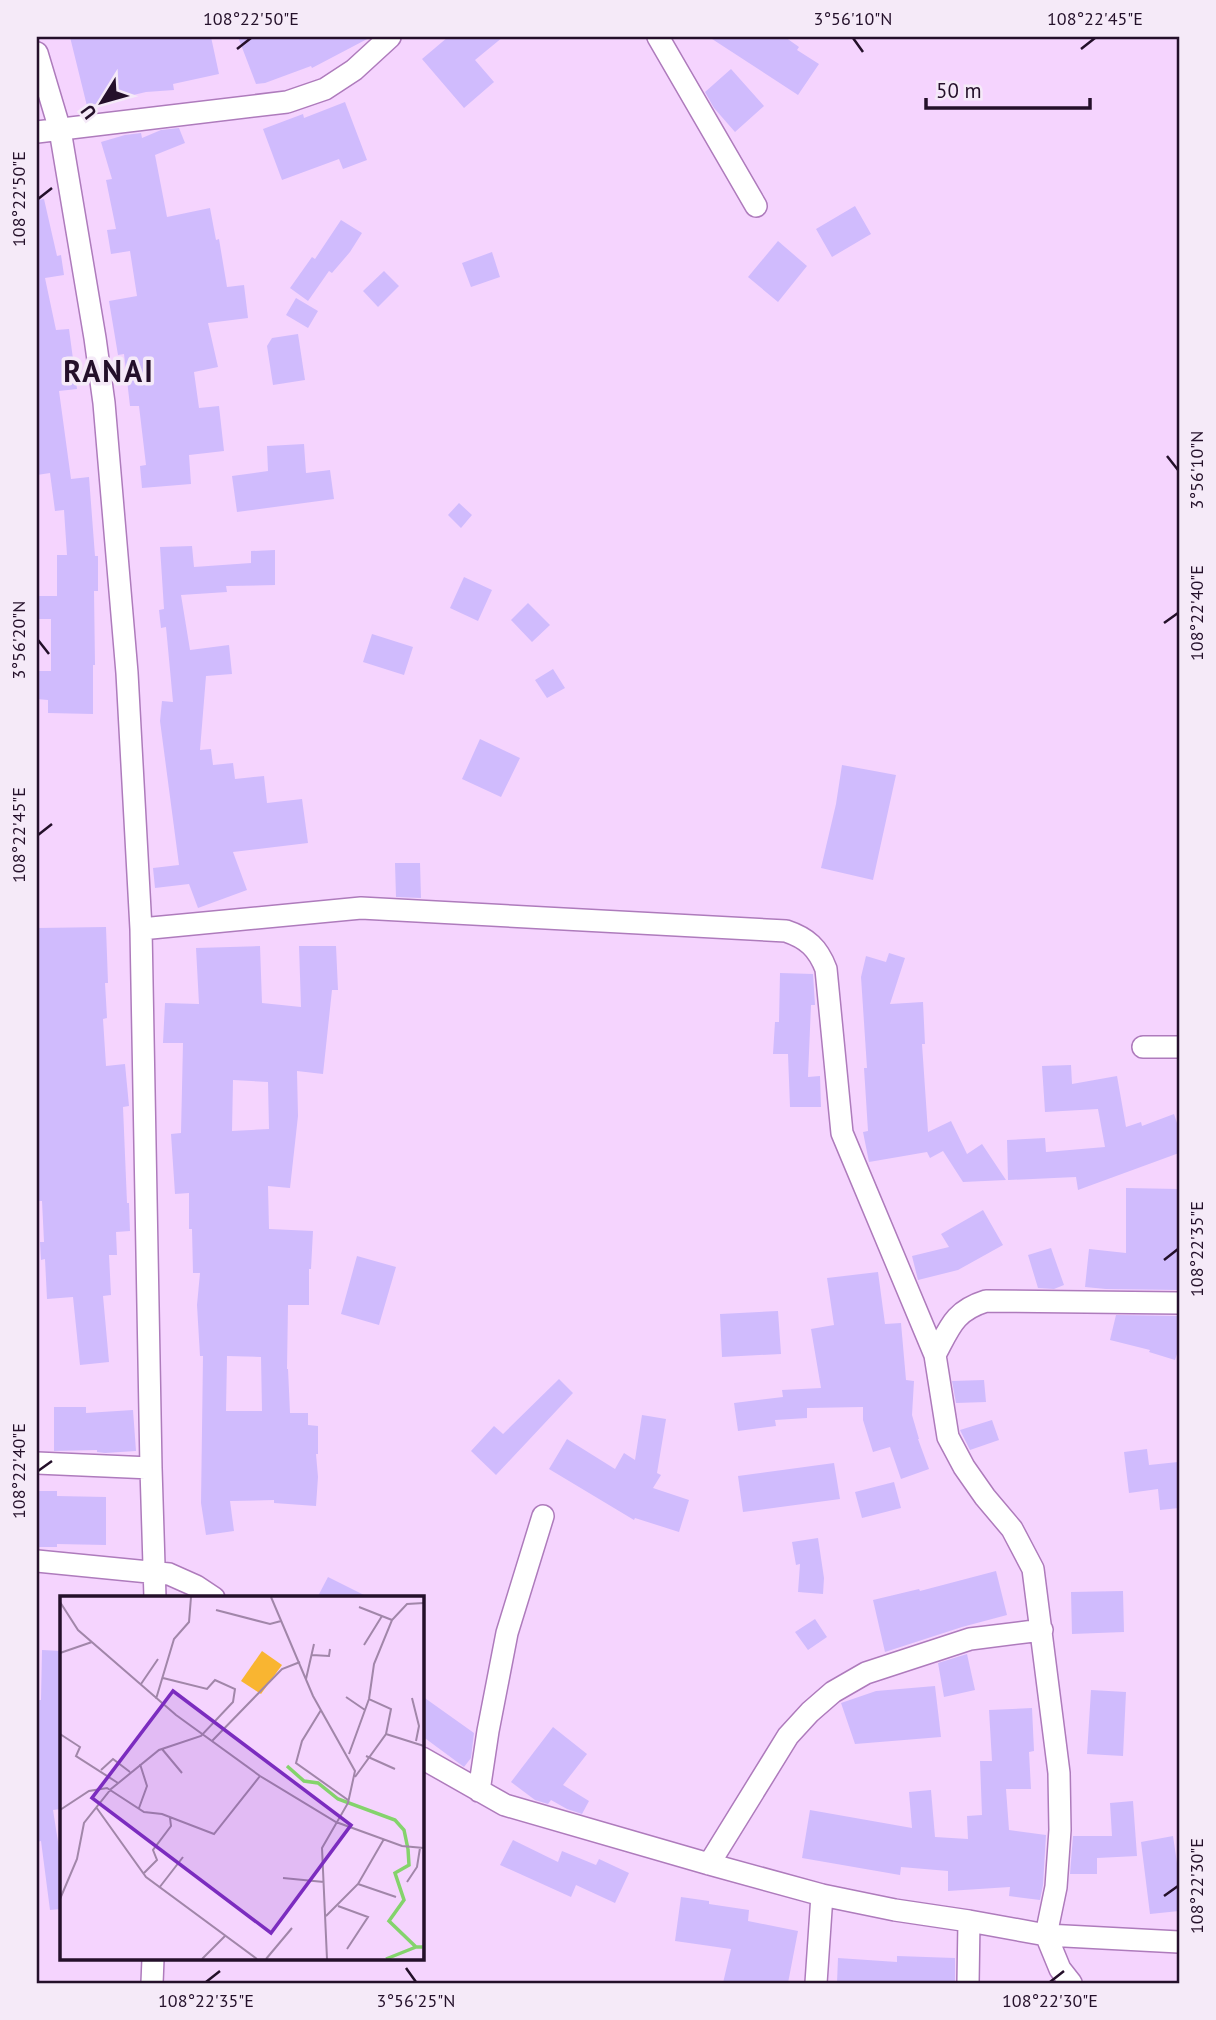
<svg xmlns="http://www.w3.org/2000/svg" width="1216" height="2020" font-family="'PT Sans',sans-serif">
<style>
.building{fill:#d0bbfd;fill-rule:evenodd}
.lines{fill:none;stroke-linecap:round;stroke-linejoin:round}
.minor-casing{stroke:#ae7bbc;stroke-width:24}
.minor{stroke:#fff;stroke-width:21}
.ticks{fill:none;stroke:#24102a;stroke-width:2.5}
.labels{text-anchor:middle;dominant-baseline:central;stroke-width:7;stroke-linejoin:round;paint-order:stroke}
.district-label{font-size:30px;font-weight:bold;letter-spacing:2px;fill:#24102a;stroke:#f5eaf8}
.inset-river{fill:none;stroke:#84d36c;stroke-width:3.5}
.inset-road{fill:none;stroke:#a186a9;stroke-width:2}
.view{fill:#7b2cbf;fill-opacity:0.15;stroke:#7b2cbf;stroke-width:3.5}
.inset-edge{fill:none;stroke:#24102a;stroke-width:3.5}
.neatline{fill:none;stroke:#24102a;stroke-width:2.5}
.ticks-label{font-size:18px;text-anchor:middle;fill:#24102a}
</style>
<rect width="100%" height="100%" fill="#f5d4fe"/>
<!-- building -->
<path class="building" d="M70,37H211L219,74L173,84L174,90L146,92L87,106Z
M238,37H371L312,68L311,66L265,83L256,84Z
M448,37H503L475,60L494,82L464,108L422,59Z
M709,37H785L799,47L797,50L819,64L798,95Z
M731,69L764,106L735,132L714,108L705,92Z
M345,102L367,160L343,169L339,159L282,180L263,129L303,114L304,118Z
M179,128L185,143L155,155L167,217L210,208L216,240L219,239L227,287L244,285L248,318L208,323L218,367L194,372L199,408L219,406L224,451L189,455L191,484L142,488L140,466L146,465L139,406H130L124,354L118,355L109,301L137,296L130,251L111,254L107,230L116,229L106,180L112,179L101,142L125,135L141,133L142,138L161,130Z
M44,199L57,256L61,255L64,275L45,278L56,330L69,329L77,389L59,391L71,479L89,477L95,556H98V591H94L95,665H93V714L48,713V700L37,699V671H51V619H37V596H57V555H67L64,510L55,511L50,473L37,475V200Z
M855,206L871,234L832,257L816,229Z
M341,220L362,233L350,252L332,273L329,271L308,301L290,288L312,257L315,259Z
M778,241L807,266L778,302L748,277Z
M492,252L500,277L471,287L462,263Z
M384,271L399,286L378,307L363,291Z
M296,298L318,311L308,328L286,315Z
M298,334L305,380L273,385L267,346L272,338Z
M304,444L306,473L330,470L334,499L237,512L232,476L268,471L267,446Z
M459,503L472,515L461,528L448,515Z
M192,546L194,567L251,563V551L275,550V585L226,586L227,592L181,595L190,650L229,645L232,674L206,676L200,750L211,749L213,765L233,763L235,779L264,776L267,803L302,799L308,843L233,852L247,890L198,908L189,884L155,888L153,868L179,865L160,721L162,701L173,702L166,627L161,628L159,610L164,609L160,547Z
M464,577L492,590L478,621L450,608Z
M528,603L550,625L532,642L511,620Z
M372,634L413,647L404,675L363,662Z
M553,669L565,688L547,698L535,680Z
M480,739L520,758L501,797L462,779Z
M842,765L896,775L873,880L821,868L836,804Z
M395,863H420L421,898L396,897Z
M106,927L108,983H105L107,1018L103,1019L106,1066L125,1064L129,1106L123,1107L127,1203H129L130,1231L116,1232L117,1255H109L111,1295L103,1296L109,1362L80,1365L73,1297L47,1299L45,1259L41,1260L40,1242H44L42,1201H38L37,1160V928Z
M260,946L262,1003L301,1007L299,946H336L338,990H332L323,1074L297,1071L298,1116L290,1188L268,1186L269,1229L313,1231L311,1269H309V1305H288L287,1369H288L290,1413H308V1425L318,1426V1454H316L318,1477L316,1506L274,1503V1500L230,1501L234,1531L206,1535L201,1503L203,1356H200L197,1305L200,1273H193L192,1229H189V1193L175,1194L171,1134L181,1133L183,1043H163L165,1003L199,1004L196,948ZM233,1080L268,1082L269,1129L232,1131ZM227,1356L261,1357L262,1411H226Z
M889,953L905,958L890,1004L923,1002L925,1044H922L928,1132L951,1121L967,1154L982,1144L1006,1180L963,1182L943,1151L930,1158L927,1152L869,1162L863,1132L868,1131L864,1068H867L861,977L866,956L886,962Z
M780,973L813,974L815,1005H811L808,1077L820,1076L821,1107H790L788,1054H773L775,1022H779Z
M1071,1065L1072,1084L1117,1076L1126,1127L1141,1122L1142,1126L1174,1114L1179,1129V1153L1078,1190L1076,1177L1008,1180L1007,1140L1045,1138L1046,1152L1105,1147L1098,1109L1045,1112L1042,1066Z
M1126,1188L1179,1189V1290L1106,1289L1085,1287L1089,1249L1126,1253Z
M983,1210L1003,1245L958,1270L918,1280L912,1256L949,1247L941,1234Z
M1051,1248L1064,1285L1054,1289L1038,1288L1028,1255Z
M357,1256L396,1267L379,1325L341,1314Z
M878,1272L885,1324L901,1323L906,1380L914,1381L912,1415L919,1439H918L929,1469L901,1479L890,1447L873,1452L863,1420V1407L807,1408V1418L775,1420L776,1426L738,1431L734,1403L783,1397L782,1390L821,1388L811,1329L834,1325L827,1278Z
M778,1311L781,1354L722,1357L720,1314Z
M1116,1315L1179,1316V1348L1175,1360L1149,1352L1150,1350L1110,1340Z
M559,1379L573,1393L496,1475L471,1451L494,1426L503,1434Z
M984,1380L986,1402L956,1403L952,1381Z
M54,1407H86V1413L133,1410L136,1451L105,1453L97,1452V1450L54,1451Z
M642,1415L666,1419L657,1473L661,1475L653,1488L689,1500L679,1532L635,1518L634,1520L549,1469L567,1439L615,1469L624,1453L635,1460Z
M992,1420L999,1440L970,1450L960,1430Z
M1147,1449L1149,1465L1178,1462L1179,1508L1160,1510L1158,1489L1129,1493L1124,1452Z
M834,1463L840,1499L743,1512L738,1476Z
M894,1482L901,1508L862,1518L855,1492Z
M37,1491H57V1496L106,1497V1545L57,1544V1547H37Z
M818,1538L824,1578L823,1594L798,1592L800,1564L796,1565L792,1542Z
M996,1571L1007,1615L962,1627L885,1652L873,1600L919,1589L920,1591Z
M328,1577L370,1598H317Z
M1123,1591L1124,1632L1072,1634L1071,1592Z
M815,1619L827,1637L808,1650L795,1632Z
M42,1650L61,1651V1809L53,1810L59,1848H61V1909L50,1910L41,1841L37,1842L38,1700H41Z
M967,1654L975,1690L944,1697L938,1663Z
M935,1686L941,1737L855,1744L841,1703L876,1691Z
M1091,1690L1126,1692L1123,1756L1087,1754Z
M422,1696L474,1733L471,1758L464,1767L422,1736Z
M1032,1708L1034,1751L1029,1752L1031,1789H1006L1009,1830L1046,1835L1043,1885L1040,1900L1009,1896L1010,1887L948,1891V1871L901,1867L900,1875L802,1858L810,1810L912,1828L909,1792L931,1790L935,1837L968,1839L967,1816L982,1815L980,1761H992L989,1710Z
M553,1727L587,1754L563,1785L589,1801L582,1814L567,1809L551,1800L548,1804L535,1800L511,1782Z
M1133,1801L1137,1856L1097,1858V1874H1070L1073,1836H1112L1110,1803Z
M1173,1836L1177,1863H1179V1911L1150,1914L1141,1842Z
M513,1840L558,1862L562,1851L596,1865L599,1859L629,1873L615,1903L576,1885L571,1897L500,1865Z
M681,1897L709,1901V1904L749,1910L748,1921L798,1931L788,1983H723L731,1949L675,1941Z
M897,1956L955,1958V1983H837L838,1958L897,1962Z"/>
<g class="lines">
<defs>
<path id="minor" d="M658,37L756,206
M37,53L60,130L95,338L104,403L127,673L141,929L151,1468L155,1598
M37,132L287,102L325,89L354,70L390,37
M141,929L361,908L786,931C807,938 818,948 826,969L842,1133L935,1355L948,1437L964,1467L985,1497L1012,1529L1033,1569L1059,1773L1060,1830L1056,1887L1046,1935L1060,1969L1071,1983
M1143,1047H1179
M935,1355C950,1327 954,1311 986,1301L1179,1303
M37,1463L151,1468
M37,1561L169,1574L196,1586L214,1598
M422,1758L505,1805L709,1864L822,1895L895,1910L969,1921L1046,1935L1179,1942
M479,1791L488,1731L507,1633L543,1516
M709,1864L788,1736L810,1712L833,1692L866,1673L970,1639L1042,1630
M152,1983L153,1959
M816,1983L822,1895
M968,1983L969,1921"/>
</defs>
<!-- minor casing -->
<use href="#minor" class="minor-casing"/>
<!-- minor -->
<use href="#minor" class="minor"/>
</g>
<!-- ticks -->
<path class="ticks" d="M853,38L863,52M237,49L251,38M1081,49L1095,38M38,199L52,188M1167,456L1178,470M1164,623L1178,613M38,640L49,654M38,835L52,824M1164,1260L1178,1249M38,1471L52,1461M1164,1896L1178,1886M406,1968L416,1982M206,1982L220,1971M1050,1982L1064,1971"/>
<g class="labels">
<!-- district labels -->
<g class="district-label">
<text x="109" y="370">RANAI</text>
</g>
</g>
<!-- overview -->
<g transform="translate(60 1596)">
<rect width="364" height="364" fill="#f5d4fe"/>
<path d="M202,55L222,69L201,98L181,85Z" fill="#f9b531"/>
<path class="inset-river" d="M227,170L244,185L258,187L278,203L335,224L344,234L348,253M348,253L349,269L335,277L344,304L329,325L356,351H364M326,363L356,351"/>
<path class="inset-road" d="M211,1L253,100L295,175L288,207L262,252L267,363M0,6L18,34L116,119L200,180L276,226L342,250L364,252M299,11L332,24M156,14L210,28L221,25M304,49L322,20M0,57L32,46M252,59L269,60L270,53M246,83L254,48M81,88L98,63M286,101L305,114M352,102L359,130L356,145M96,103L114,43L129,26L131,1M309,103L314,68L332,24L347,8L364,7M261,114L242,145L236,167L288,204M0,138L20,151L16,160L58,187M326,138L364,150M152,145L222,73L240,66M102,153L122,177M289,158L309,103L331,113L326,138L295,181M306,160L335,173M41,174L53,163L70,176M36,211L86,281L197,363M79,212L87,190L80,168M0,214L29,195L47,192L84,216L102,218L154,238L200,180M83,278L97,264L93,254L111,230L110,222M223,282L264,286M347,286L357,271L360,252M298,288L336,301M99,292L123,261M0,303L17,263L24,227L51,193L99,154L141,140L173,106L175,93L155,84L147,93L103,82M278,310L308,321L287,353M266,320L298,288L324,243M142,363L166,339M206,363L232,332M363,363L364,338"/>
<path class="view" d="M113,95L291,229L211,337L32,202Z"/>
<rect width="364" height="364" class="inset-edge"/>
</g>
<!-- border -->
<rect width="1216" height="2020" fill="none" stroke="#f5eaf8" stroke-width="77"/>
<!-- north arrow -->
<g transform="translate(102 102) rotate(233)" stroke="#f5eaf8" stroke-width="5" paint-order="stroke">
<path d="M0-5L12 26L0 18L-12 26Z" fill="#24102a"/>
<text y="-10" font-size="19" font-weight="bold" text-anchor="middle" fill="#24102a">U</text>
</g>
<!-- scale -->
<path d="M926 98v10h164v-10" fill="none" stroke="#24102a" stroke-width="3.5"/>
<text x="936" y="98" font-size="21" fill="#24102a" stroke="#f5eaf8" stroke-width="5" paint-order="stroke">50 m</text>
<rect x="38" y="38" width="1140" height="1944" class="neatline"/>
<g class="ticks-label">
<text x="251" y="25">108°22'50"E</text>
<text x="853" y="25">3°56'10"N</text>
<text x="1095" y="25">108°22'45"E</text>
<text transform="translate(19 199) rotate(-90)" y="6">108°22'50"E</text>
<text transform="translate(1197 470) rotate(-90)" y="6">3°56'10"N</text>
<text transform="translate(1197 613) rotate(-90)" y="6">108°22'40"E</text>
<text transform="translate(19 640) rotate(-90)" y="6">3°56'20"N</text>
<text transform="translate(19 835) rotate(-90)" y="6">108°22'45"E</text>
<text transform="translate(1197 1249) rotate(-90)" y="6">108°22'35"E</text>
<text transform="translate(19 1471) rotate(-90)" y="6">108°22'40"E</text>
<text transform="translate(1197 1886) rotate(-90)" y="6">108°22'30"E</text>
<text x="206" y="2007">108°22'35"E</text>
<text x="416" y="2007">3°56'25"N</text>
<text x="1050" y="2007">108°22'30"E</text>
</g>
</svg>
